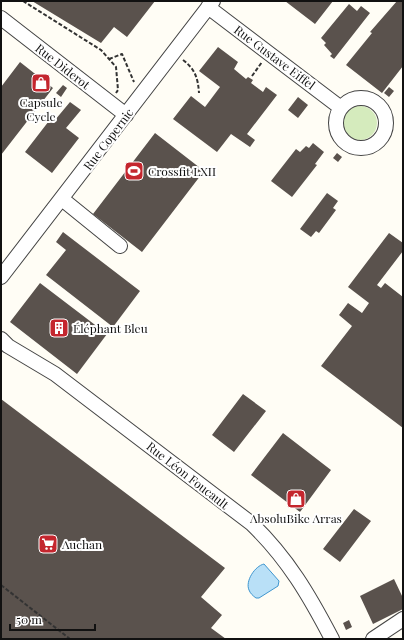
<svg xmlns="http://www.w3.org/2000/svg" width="404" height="640" font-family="'Playfair Display',serif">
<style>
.green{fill:#d5ebbd}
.water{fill:#b9e0f7;stroke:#3f96cf}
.building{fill:#5a524d}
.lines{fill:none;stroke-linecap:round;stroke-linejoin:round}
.minor-casing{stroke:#444;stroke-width:16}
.path{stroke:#333;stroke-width:2;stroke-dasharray:4 2;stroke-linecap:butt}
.minor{stroke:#fff;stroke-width:14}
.labels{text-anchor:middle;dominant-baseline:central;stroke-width:4;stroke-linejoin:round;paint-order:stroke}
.street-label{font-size:12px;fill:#111;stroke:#fff}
.poi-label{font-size:12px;fill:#111;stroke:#fff;text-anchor:start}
</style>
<rect width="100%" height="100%" fill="#fffdf5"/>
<!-- green -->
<path class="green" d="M343 123a17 17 0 1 1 34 0a17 17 0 1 1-34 0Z"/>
<!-- water -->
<path class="water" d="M264,564L279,581L278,586L259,598H256C253,596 250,593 249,590C245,581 255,566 264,564Z"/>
<!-- building -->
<path class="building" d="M32,1H155L127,37L114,27L101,43Z
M285,1H333L315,24Z
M397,1H403V66L382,93L346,65L372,33L370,32Z
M349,4L357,11L361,6L370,13L334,59L330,56L332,54L324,45L326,43L321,38Z
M218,47L238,62L234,69L246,79L248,77L253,80L251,83L263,92L266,87L277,95L247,134L255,140L250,147L231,134L217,152L173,119L191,96L205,107L220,87L199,71Z
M20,62L53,88L1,155V87Z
M63,85L67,88L61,97L56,93Z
M389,87L394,91L389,97L384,93Z
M298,97L308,105L298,118L288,110Z
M70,102L81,110L66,128L79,138L52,173L25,152L52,117L55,120Z
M155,133L204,171L142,252L93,214Z
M313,143L324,152L315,164L317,165L292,197L271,181L296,149L300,152L306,146L309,148Z
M337,153L342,157L338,162L333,158Z
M327,193L338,201L333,208L336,210L319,233L316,231L311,237L300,229Z
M63,232L140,291L113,327L46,275L66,250L56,242Z
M389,233L403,243V251L377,285L381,288L385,283L403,297V428L321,366L352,326L339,315L348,303L362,313L369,303L348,287Z
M40,283L107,334L77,374L10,322Z
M243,394L266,411L234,452L212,435Z
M1,399L225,568L201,597L222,615L211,628L226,639H1Z
M283,433L331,470L300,512L251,475Z
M354,509L371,521L340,562L323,549Z
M394,579L403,598V609L373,624L360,596Z
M349,620L352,627L346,630L343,623Z"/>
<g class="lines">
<defs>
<path id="minor" d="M208,7L341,108
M1,18L126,115
M336 123a25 25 0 1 1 50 0a25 25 0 1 1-50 0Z
M62,199L120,246
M1,277L213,1
M1,339L8,346L55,374L252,524C288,559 309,595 332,639
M373,639L403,619"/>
</defs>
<!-- minor casing -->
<use href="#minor" class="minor-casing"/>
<!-- path -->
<path class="path" d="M23,1L101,50L116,67L118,90L116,93
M109,59L122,54L134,82
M183,60C195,69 198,78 199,93
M252,76L262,62
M1,585L70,639"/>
<!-- minor -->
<use href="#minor" class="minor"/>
</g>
<!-- icons -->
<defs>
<symbol id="shop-square" viewBox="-11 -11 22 22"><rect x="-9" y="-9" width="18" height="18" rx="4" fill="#c4262e" stroke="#fff"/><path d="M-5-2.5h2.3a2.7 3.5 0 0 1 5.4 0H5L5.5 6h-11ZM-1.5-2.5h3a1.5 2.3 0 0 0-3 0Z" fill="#fff"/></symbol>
<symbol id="stadium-square" viewBox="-11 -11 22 22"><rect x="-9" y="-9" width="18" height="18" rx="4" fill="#c4262e" stroke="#fff"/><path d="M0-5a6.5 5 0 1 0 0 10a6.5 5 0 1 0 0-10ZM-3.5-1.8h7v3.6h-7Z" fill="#fff"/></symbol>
<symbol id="building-square" viewBox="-11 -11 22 22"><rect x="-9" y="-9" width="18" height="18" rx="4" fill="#c4262e" stroke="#fff"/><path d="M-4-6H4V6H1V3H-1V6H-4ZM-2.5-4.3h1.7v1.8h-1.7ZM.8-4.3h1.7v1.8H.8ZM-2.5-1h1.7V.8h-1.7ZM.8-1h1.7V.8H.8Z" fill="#fff"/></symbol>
<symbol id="supermarket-square" viewBox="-11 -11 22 22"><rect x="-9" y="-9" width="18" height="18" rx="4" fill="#c4262e" stroke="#fff"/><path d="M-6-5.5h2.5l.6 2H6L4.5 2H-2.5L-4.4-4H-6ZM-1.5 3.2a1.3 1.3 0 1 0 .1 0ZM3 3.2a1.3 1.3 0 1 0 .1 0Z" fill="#fff"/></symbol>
</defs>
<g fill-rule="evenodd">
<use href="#shop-square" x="30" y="72" width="22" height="22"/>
<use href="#stadium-square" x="123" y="160" width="22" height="22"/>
<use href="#building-square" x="48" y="317" width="22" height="22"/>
<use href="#shop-square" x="285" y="488" width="22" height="22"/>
<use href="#supermarket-square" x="37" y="533" width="22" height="22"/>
</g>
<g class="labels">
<!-- street labels -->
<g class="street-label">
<text transform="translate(275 57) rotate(37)">Rue Gustave Eiffel</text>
<text transform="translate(63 66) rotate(38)">Rue Diderot</text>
<text transform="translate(108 139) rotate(-53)">Rue Copernic</text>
<text transform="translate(188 475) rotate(38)">Rue Léon Foucault</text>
</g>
<!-- poi labels -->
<g class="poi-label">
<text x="41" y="102" text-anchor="middle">Capsule<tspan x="41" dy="14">Cycle</tspan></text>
<text x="148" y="171">Crossfit LXII</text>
<text x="73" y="328">Éléphant Bleu</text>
<text x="296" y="518" text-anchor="middle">AbsoluBike Arras</text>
<text x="62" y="544">Auchan</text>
</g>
</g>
<!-- border -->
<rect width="404" height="640" fill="none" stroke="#111111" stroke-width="4"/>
<!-- scale -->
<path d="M10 624v6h85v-6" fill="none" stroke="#111111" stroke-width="2"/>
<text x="16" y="624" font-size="12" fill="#111111" stroke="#ffffff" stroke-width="3" paint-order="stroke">50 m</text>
</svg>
